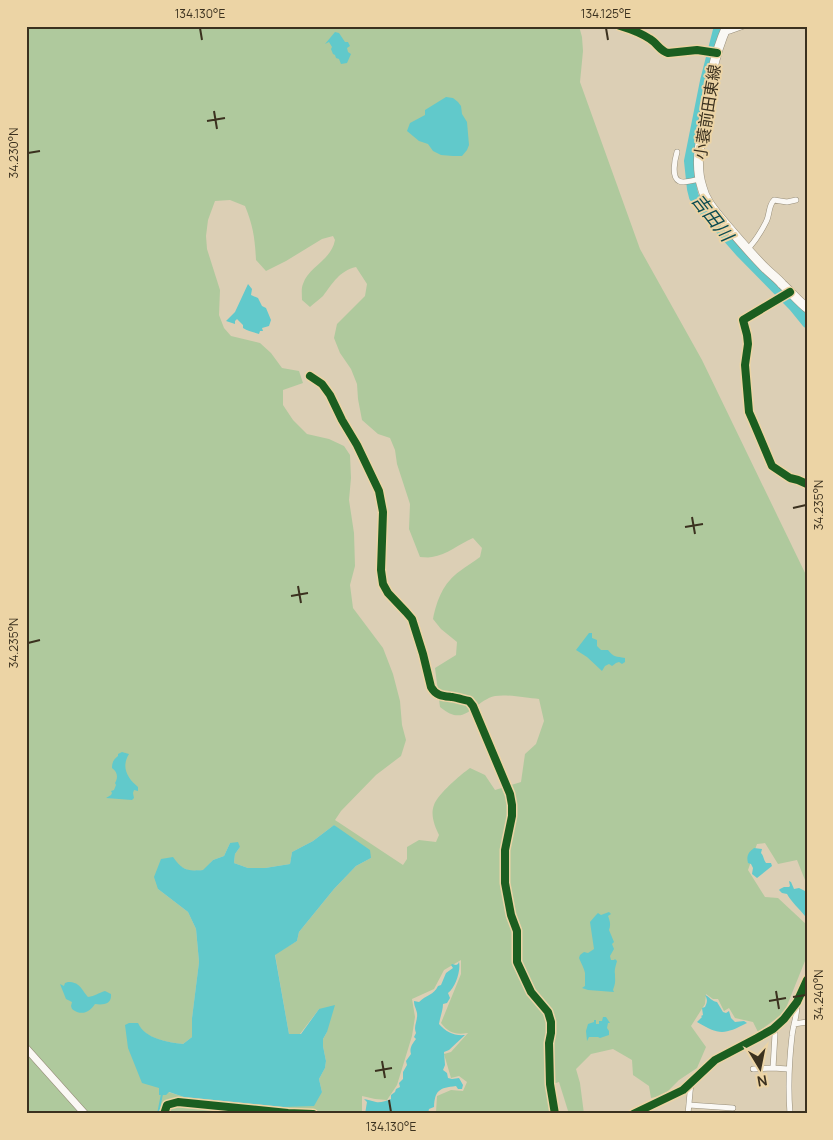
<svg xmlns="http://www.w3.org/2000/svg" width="833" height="1140" font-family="Manrope,'Noto Sans JP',sans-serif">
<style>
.green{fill:#afc99d;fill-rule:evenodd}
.water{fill:#61c9cb}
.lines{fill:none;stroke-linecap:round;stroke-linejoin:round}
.stream{stroke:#61c9cb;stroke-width:2}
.river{stroke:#61c9cb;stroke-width:10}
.minor-casing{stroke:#988f7b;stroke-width:6}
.tertiary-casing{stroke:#988f7b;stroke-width:8}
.primary-casing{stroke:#988f7b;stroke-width:10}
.minor{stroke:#faf8f4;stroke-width:5}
.tertiary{stroke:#faf8f4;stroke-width:7}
.primary{stroke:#faf8f4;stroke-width:9}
.cycleway-casing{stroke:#ecd4a5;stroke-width:11}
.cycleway{stroke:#1b5e20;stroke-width:8}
.ticks{fill:none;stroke:#3b311f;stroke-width:2}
.labels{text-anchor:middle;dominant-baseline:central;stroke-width:4;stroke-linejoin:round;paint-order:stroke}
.street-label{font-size:16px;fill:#3b311f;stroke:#ecd4a5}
.water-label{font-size:18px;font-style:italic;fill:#0a4b51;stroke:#ecd4a5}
.neatline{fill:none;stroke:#3b311f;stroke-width:2}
.ticks-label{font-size:12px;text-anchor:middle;fill:#3b311f}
</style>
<rect width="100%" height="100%" fill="#dccfb5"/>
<!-- green -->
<path class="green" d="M26,26H579L582,37L583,51L580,82L640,249L702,360L807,577V881L805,880L797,860L778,864L765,843L757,844L748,870L765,897L778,898L807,925V956L784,1013L758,1032L753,1022L735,1018L729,1008L724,1011L718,999H713L706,994L705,1004L691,1026L706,1047L697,1068L679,1080L664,1095L651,1098L649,1086L633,1075L632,1060L613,1049L591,1054L576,1069L580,1083L584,1114H569L559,1082L546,1086L552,1114H435L436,1112L437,1096L451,1090L463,1091L467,1082L459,1076L451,1078L444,1054L451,1052L468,1033C455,1035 449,1033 441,1023L461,974V960L444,970L434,989L412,999L415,1017L412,1036L397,1085L387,1100L375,1099L362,1096V1114H26ZM230,200L245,206C253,225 255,239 256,260L266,271L286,261L322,239L333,236L335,240C331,261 309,266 303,284C301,288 302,295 302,300L310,307C314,303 319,300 323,296C333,283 339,271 356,267L367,284L365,296L337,324L334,338L340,353L351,369L357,384L358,399L362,420L378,434L390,438L395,450L397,464L410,504L409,529L420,557C424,557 428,558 432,557C447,555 459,544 473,538L482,548L480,557C474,562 466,566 460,571C443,583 437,600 433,619L441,629L457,642L456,655L435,668L440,707C466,729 473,701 495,696C507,694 527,698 539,699L544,721L536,744L525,754L521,782L495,790L485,775L470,768C460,775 438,794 434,805C430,815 435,827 439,835L436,842L419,840L407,847V859L403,865L335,820L341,811L376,775L401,756L406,740L402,725L400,701L393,674L383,648L353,608L350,585L355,566L354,533L349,500L351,478L350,455L344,446L329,439L307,434L293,420L283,405V390L303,383L299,371L282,368L271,353L260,343L231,336L224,328L219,315L220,290L207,249L206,236L208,220L215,201ZM334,825L371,858L356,866L334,889L299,932L297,941L275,954L289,1034H300L319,1009L327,1032L323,1039V1046L326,1061L325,1068L319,1079L322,1092L283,1107L184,1097L168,1092L159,1095L160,1088L137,1023C145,1039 167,1042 183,1044L192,1037V1018L199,962L196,929L188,912L158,889L181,867L190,871L204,870L213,860L224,856L230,843L240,847L235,854L234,863L248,868H265L290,864L292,852L313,841Z"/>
<!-- water -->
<path class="water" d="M335,32L339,33L345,42H348L350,46L347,48L348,52L351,54L347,63L341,64L339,59L336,58L335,55L333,54L331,49L332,47L329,42L325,44Z
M446,97L453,98L458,102L461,106L462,114L467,122L469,145L467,150L462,156H453L441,155L433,151L428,144L419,141L407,131L410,123L425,115V110Z
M248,284L252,289L251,295L258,298L262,306L266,308L271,320L269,326L262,328L263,331H260L259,334C253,332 248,331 243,328V325L237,319L235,321V324L226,321L235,312Z
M589,633H592V638L597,640V646L601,650H608C614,658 616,656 625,658V662L622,664L619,662L616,663L612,666L609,664L605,666L602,671L587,657L576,650Z
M122,752L129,754C121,767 127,778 138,787V791L134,790L133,793L134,798L132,800L106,798L111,795L112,793L111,791L114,790L116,785L115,783C118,778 118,772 112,768C112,762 114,759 118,756V754Z
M334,825L370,850L371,858L356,866L334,889L299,932L297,941L275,955L289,1034H301L319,1009L335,1005L327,1032L323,1039V1046L326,1061L325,1068L319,1079L322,1092L314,1106L283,1107L184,1097L169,1092L166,1095H159V1088L142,1083L128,1048L125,1025L129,1023H138C145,1039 168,1042 183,1044L192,1037V1018L199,962L196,929L188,912L158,889L154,877L161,859L173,857C183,871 187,871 203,870L213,860L224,856L230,843L238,842L240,847L235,854L234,863L248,868H265L290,864L292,852L313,841Z
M754,848L762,849L761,853C764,856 763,859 766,863H771L772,866L757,878L752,874L753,868L751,864L748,863C746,855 749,852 754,848Z
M789,881L791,882L794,889L799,888L807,892V916H805C799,908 792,903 787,894L782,893L779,890L780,889L784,887H789L790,886Z
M609,912L611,914L608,916C610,921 611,925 609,930L614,942L612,944L614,949L610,956L611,960H614L615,959L617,961C616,965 614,970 615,974C615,981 616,982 613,990L614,992L588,990L582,988L585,986C585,982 585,978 585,973C584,968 581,963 579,958L580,955L584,952L588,953L594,949L590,922L596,915L598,913L601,915Z
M459,962C461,971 455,988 448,993L450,998L447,1003L443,1004C443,1011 440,1017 439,1024C446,1032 454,1036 465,1035L449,1050L444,1052L445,1065L443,1070L447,1073L448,1078L452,1079L459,1078L463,1085L462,1089H458L456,1086C439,1088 435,1090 434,1107L429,1109L428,1114H365L367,1102L364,1099C369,1100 372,1101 376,1102C380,1103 386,1101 391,1099V1095L395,1092L396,1089L400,1087L399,1083L403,1079V1072L407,1065L406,1061L411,1054C409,1048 413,1043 416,1039L414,1037L416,1033C413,1026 418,1021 417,1013C416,1008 414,1006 414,1001L419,1002C426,995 434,995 438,986L441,985L446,973L453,968L451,965L452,964L456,965L458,964Z
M68,982C80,982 81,989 88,997C95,996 98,993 105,991L111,994C112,1005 102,1005 95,1004C89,1013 81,1016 72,1009L71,1006L72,1002L66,999L60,984L64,986L65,983Z
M705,995C710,997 711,1001 717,1002L723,1012L726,1013L729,1011L731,1018L735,1022L744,1021L747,1023C724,1035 719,1035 697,1022L702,1017L701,1016L703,1015L702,1008L705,1007C707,1003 708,1000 705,995Z
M603,1017H606L610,1023H608L607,1028L609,1031V1035L600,1038L598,1037H589L587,1041L586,1031L588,1024L594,1022V1020H596V1024H599V1021H602Z"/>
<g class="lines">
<!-- stream -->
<path class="stream" d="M158,1114L162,1094"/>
<!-- river -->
<path class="river" d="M719,26L705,81L689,161L692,189L694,197L704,211L740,252L794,307L807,323"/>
<defs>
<path id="minor" d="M620,26C630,29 641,33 650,39C657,43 660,51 668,53L697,50L717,53
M724,32L730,31L744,26
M677,152C675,159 671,177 679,181C684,184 694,180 700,179
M748,249C755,241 761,232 766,222C770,215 768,206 774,200L787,202L796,200
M790,292L743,320L747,335L748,344L745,365L749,412L753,421L772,466L790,478L798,480L807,484
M310,376L322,384L330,395L342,420L357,445L379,491L383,512L381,570L383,584L388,593L406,612L412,619L423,654L431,687C436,696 443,696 452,697C458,698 464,700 469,701L473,706L510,794L512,805V816L505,850V883L511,915L517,931V962L531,992L548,1012L551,1022V1033L549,1043L550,1084L555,1114
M794,1024L807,1022
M773,1029L775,1034L773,1068L788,1069
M753,1069L773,1068
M689,1105L733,1108
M164,1114L167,1105L178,1102L288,1113L313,1114
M688,1114L691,1082
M790,1114C788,1088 789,1062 792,1036C793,1025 798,1013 797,1002"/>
<path id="tertiary" d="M26,1048L85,1114
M633,1114L683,1090L715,1060L757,1038L773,1029L784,1019L797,1002L807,980"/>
<path id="primary" d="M727,26C713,57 708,90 703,123C700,144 695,166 702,187C705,200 714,210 722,220C736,236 750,253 765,268C771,274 777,278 782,284C791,292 798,301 807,308"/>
</defs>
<!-- minor casing -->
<use href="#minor" class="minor-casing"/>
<!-- tertiary casing -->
<use href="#tertiary" class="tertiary-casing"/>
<!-- primary casing -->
<use href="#primary" class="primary-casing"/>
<!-- minor -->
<use href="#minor" class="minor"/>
<!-- tertiary -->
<use href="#tertiary" class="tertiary"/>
<!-- primary -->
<use href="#primary" class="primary"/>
<defs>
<path id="cycleway" d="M620,26C630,29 641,33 650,39C657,43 660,51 668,53L697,50L717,53
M790,292L743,320L747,335L748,344L745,365L749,412L753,421L772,466L790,478L798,480L807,484
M310,376L322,384L330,395L342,420L357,445L379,491L383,512L381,570L383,584L388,593L406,612L412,619L423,654L431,687C436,696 443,696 452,697C458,698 464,700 469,701L473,706L510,794L512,805V816L505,850V883L511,915L517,931V962L531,992L548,1012L551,1022V1033L549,1043L550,1084L555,1114
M164,1114L167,1105L178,1102L288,1113L313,1114
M633,1114L683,1090L715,1060L757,1038L773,1029L784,1019L797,1002L807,980"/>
</defs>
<!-- cycleway casing -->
<use href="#cycleway" class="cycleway-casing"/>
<!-- cycleway -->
<use href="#cycleway" class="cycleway"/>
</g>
<!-- ticks -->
<path class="ticks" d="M200,28L202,40M606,28L608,40M214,111L217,129M207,121L225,118M28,153L40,151M793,508L806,505M692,517L695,534M685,527L703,524M298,586L301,603M291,596L308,593M28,643L40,640M776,991L779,1009M793,997L806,995M769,1001L786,998M382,1061L385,1078M375,1071L392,1068M389,1100L391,1112"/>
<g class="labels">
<!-- street labels -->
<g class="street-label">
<text transform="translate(707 112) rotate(-81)">小蓑前田東線</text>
</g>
<!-- water labels -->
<g class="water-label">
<text transform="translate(713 217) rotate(52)">吉田川</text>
</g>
</g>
<!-- border -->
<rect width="833" height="1140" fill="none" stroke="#ecd4a5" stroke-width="55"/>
<!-- north arrow -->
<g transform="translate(760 1068) rotate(170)" stroke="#ecd4a5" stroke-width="4" paint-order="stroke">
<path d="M0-4L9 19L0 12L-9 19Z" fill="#3b311f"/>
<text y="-8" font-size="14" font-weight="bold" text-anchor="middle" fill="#3b311f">N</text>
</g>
<rect x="28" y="28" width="778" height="1084" class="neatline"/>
<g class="ticks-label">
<text x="200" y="18">134.130°E</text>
<text x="606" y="18">134.125°E</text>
<text transform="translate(14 153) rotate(-90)" y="4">34.230°N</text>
<text transform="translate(819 505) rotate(-90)" y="4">34.235°N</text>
<text transform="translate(14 643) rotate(-90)" y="4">34.235°N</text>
<text transform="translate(819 995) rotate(-90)" y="4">34.240°N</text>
<text x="391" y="1131">134.130°E</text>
</g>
</svg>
